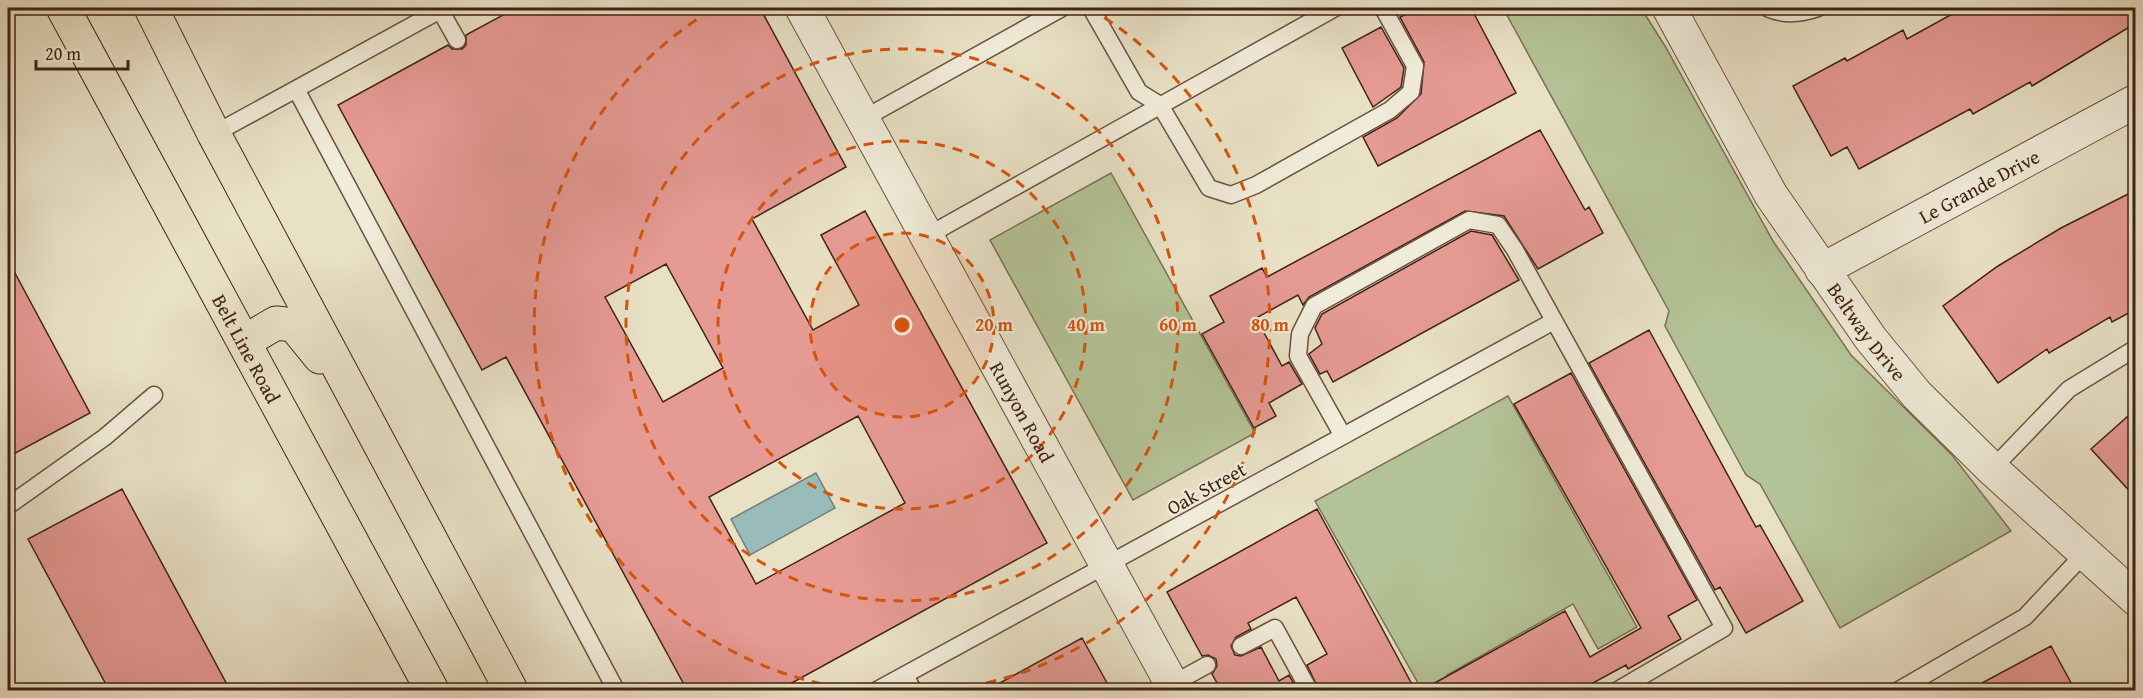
<svg xmlns="http://www.w3.org/2000/svg" width="2143" height="698" font-family="'Gentium Book Plus',serif">
<style>
.green{fill:#b4c397;stroke:#7a7255;stroke-width:1.5}
.water{fill:#99bcbb;stroke:#757e78;stroke-width:1.5}
.building{fill:#e69a94;stroke:#402213;stroke-width:1.5;fill-rule:evenodd}
.lines{fill:none;stroke-linecap:round;stroke-linejoin:round}
.service-casing{stroke:#6a5240;stroke-width:19}
.minor-casing{stroke:#6a5240;stroke-width:35}
.tertiary-casing{stroke:#6a5240;stroke-width:35}
.primary-casing{stroke:#402213;stroke-width:35}
.service{stroke:#f1ecda;stroke-width:16}
.minor{stroke:#f1ecda;stroke-width:33}
.tertiary{stroke:#f1ecda;stroke-width:33}
.primary{stroke:#e9e1c6;stroke-width:33}
.ring{fill:none;stroke:#d7540d;stroke-width:3;stroke-dasharray:10 8}
.labels{text-anchor:middle;dominant-baseline:central;stroke-width:4.5;stroke-linejoin:round;paint-order:stroke}
.street-label{font-size:20px;fill:#402213;stroke:#f1ecda}
.centre{fill:#d7540d;stroke:#f1ecda;stroke-width:3}
.ring-label{font-size:18px;text-anchor:middle;font-weight:bold;fill:#d7540d;stroke:#f1ecda;stroke-width:4.5;stroke-linejoin:round;paint-order:stroke}
</style>
<rect width="100%" height="100%" fill="#e9e1c6"/>
<filter id="stains"><feTurbulence type="fractalNoise" baseFrequency=".00333" numOctaves="4"/><feColorMatrix values="0 0 0 0 .2 0 0 0 0 .09 0 0 0 0 .02 0 0 0 .5 -.17"/></filter>
<radialGradient id="worn" r=".72"><stop offset=".6" stop-color="#630" stop-opacity="0"/><stop offset="1" stop-color="#630" stop-opacity=".3"/></radialGradient>
<!-- green -->
<path class="green" d="M1503,8H1641L1665,46L1773,241L1851,355L1952,455L2011,531L1840,628L1760,484L1746,475L1665,326L1669,311Z
M1111,173L1255,433L1133,500L990,240Z
M1508,396L1637,627L1598,649L1573,604L1447,675L1455,690H1422L1315,501Z"/>
<!-- water -->
<path class="water" d="M816,473L835,508L750,555L731,519Z"/>
<!-- building -->
<path class="building" d="M516,8H760L846,167L752,219L813,330L859,305L821,235L865,211L1047,543L779,690H687L506,357L482,370L338,105L448,45L452,49H462L466,45V35ZM666,264L723,368L663,402L605,297ZM858,416L905,503L756,584L709,497Z
M1419,8H1471L1516,93L1378,166L1363,137L1397,118L1421,94L1424,62L1400,17Z
M1963,8H2136V23L2032,86L2030,82L1973,114L1970,109L1859,169L1847,147L1831,156L1793,86L1845,58L1847,61L1903,30L1907,39Z
M1381,27L1404,68L1401,87L1373,107L1342,48Z
M1540,130L1585,210L1589,207L1603,233L1538,269L1504,216L1465,211L1309,297L1303,305L1298,295L1256,318L1282,366L1289,362L1302,384L1269,403L1276,416L1254,428L1202,334L1224,322L1210,296L1262,268L1267,277Z
M2136,190V309L2112,322L2110,317L2049,353L2047,349L1998,383L1943,306L1998,266L2061,228Z
M1471,231L1492,235L1519,280L1333,382L1327,371L1320,374L1309,354L1322,344L1315,328L1322,314Z
M8,260L90,413L8,457Z
M1649,330L1756,527L1760,525L1803,601L1746,633L1720,587L1715,590L1589,363Z
M1571,373L1697,600L1668,616L1681,639L1628,669L1626,665L1580,690H1422L1565,611L1590,657L1641,628L1514,404Z
M2136,409V498L2091,449Z
M122,489L230,690H109L28,539Z
M1317,509L1361,589L1415,690H1319L1307,665L1327,654L1296,597L1248,623L1251,629L1236,637L1231,646L1235,655L1241,656L1261,647L1279,681L1289,675L1297,690H1221L1212,674L1217,666L1216,659L1208,655L1202,656L1167,592Z
M1082,638L1111,690H987Z
M2051,646L2075,690H1969Z"/>
<g class="lines">
<defs>
<path id="service" d="M439,8L457,40
M1091,8L1139,92L1160,105L1209,188L1231,195L1256,185L1390,110L1411,92L1415,66L1383,8
M1767,8C1784,16 1801,14 1818,8
M296,89L616,690
M863,119L1062,8
M214,134L444,8
M927,236L1335,8
M1343,436L1298,356L1300,334L1314,306L1469,220L1498,225L1515,250L1724,628L1618,690
M1992,469L2069,389L2136,348
M8,506L105,437L154,395
M1241,646L1275,628L1309,690
M905,675L913,690
M1167,687L1207,665
M877,690L1554,321
M1899,690L2025,617L2084,554"/>
<g id="minor">
<path id="s1" d="M802,8L1175,690"/>
<path id="s2" d="M1822,270L2136,101"/>
</g>
<g id="tertiary">
<path id="s3" d="M1669,8L1771,195L1871,339L1917,395L1992,469L2136,599"/>
</g>
<g id="primary">
<path id="s4" d="M63,8L432,690"/>
<path d="M151,8L214,134L511,690"/>
<path d="M244,342L276,323L294,325L320,357"/>
</g>
</defs>
<!-- service casing -->
<use href="#service" class="service-casing"/>
<!-- minor casing -->
<use href="#minor" class="minor-casing"/>
<!-- tertiary casing -->
<use href="#tertiary" class="tertiary-casing"/>
<!-- primary casing -->
<use href="#primary" class="primary-casing"/>
<!-- service -->
<use href="#service" class="service"/>
<!-- minor -->
<use href="#minor" class="minor"/>
<!-- tertiary -->
<use href="#tertiary" class="tertiary"/>
<!-- primary -->
<use href="#primary" class="primary"/>
</g>
<!-- distance rings -->
<circle cx="902" cy="325" r="92" fill="#d7540d" fill-opacity=".12"/>
<g class="ring">
<circle cx="902" cy="325" r="92"/>
<circle cx="902" cy="325" r="184"/>
<circle cx="902" cy="325" r="276"/>
<path d="M857 690A368 368 0 0 1 715 8M1089 8A368 368 0 0 1 947 690"/>
</g>
<g class="labels">
<!-- street labels -->
<g class="street-label">
<text stroke="none"><textPath href="#s2" startOffset="178">Le Grande Drive</textPath></text>
<text stroke="none"><textPath href="#s3" startOffset="380">Beltway Drive</textPath></text>
<text stroke="none"><textPath href="#s4" startOffset="387">Belt Line Road</textPath></text>
<text stroke="none"><textPath href="#s1" startOffset="460">Runyon Road</textPath></text>
<text transform="translate(1206 488) rotate(-29)">Oak Street</text>
</g>
</g>
<circle cx="902" cy="325" r="9" class="centre"/>
<g class="ring-label">
<text x="994" y="331">20 m</text>
<text x="1086" y="331">40 m</text>
<text x="1178" y="331">60 m</text>
<text x="1270" y="331">80 m</text>
</g>
<!-- margin -->
<rect width="2143" height="698" fill="none" stroke="#e9e1c6" stroke-width="30"/>
<rect x="9" y="9" width="2125" height="680" fill="none" stroke="#402213" stroke-width="3"/>
<rect x="15" y="15" width="2113" height="668" fill="none" stroke="#402213" stroke-width="1.5"/>
<!-- scale -->
<path d="M36 60v9h92v-9" fill="none" stroke="#402213" stroke-width="3"/>
<text x="45" y="60" font-size="18" fill="#402213" stroke="#f1ecda" stroke-width="4.5" paint-order="stroke">20 m</text>
<rect width="100%" height="100%" filter="url(#stains)"/>
<rect width="100%" height="100%" fill="url(#worn)"/>
</svg>
